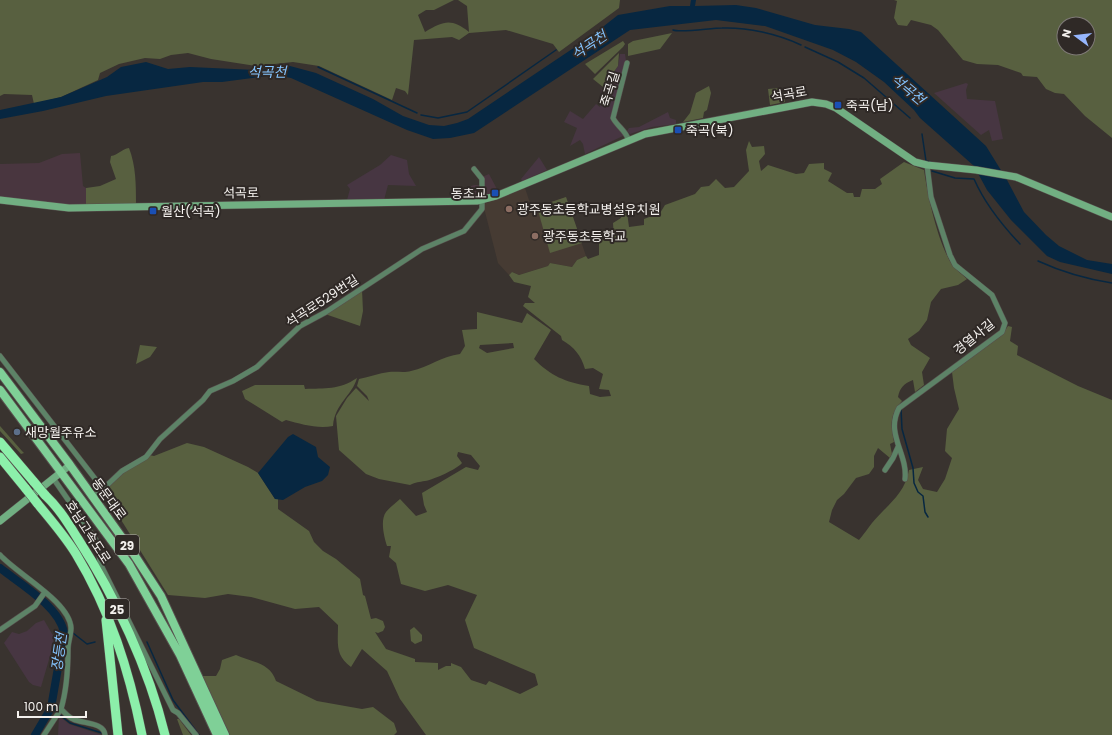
<svg xmlns="http://www.w3.org/2000/svg" width="1112" height="735" font-family="Poppins,'Noto Sans KR',sans-serif">
<style>
.commercial{fill:#49363f}
.industrial{fill:#473642}
.built{fill:#463b33}
.green{fill:#586040;fill-rule:evenodd}
.water{fill:#072741}
.lines{fill:none;stroke-linecap:round;stroke-linejoin:round}
.stream{stroke:#072741;stroke-width:1.5}
.river{stroke:#072741;stroke-width:8}
.street-casing{stroke:#57514e;stroke-width:6}
.secondary-casing{stroke:#57514e;stroke-width:8}
.primary-casing{stroke:#57514e;stroke-width:10}
.highway-casing{stroke:#57514e;stroke-width:10}
.street{stroke:#5d8367;stroke-width:5}
.secondary{stroke:#71af82;stroke-width:7}
.primary{stroke:#7fd097;stroke-width:8}
.highway{stroke:#8cefaa;stroke-width:9}
.highway-bridge-casing{stroke:#57514e;stroke-width:10;stroke-linecap:butt}
.highway-bridge{stroke:#8cefaa;stroke-width:9}
.transit-dot{fill:#1a4fb4;stroke:#2f2926;stroke-width:1.5}
.education-dot{fill:#8d6e63;stroke:#2f2926;stroke-width:1.5}
.service-dot{fill:#5c6f8a;stroke:#2f2926;stroke-width:1.5}
.labels{text-anchor:middle;dominant-baseline:central;stroke-width:4;stroke-linejoin:round;paint-order:stroke}
.shield{fill:#2f2926;stroke:#b9b5b2;stroke-width:1}
.shield-label{font-size:12px;font-weight:bold;fill:#f4f1ee}
.street-label{font-size:13px;fill:#f4f1ee;stroke:#2f2926}
.poi-label{font-size:13px;fill:#f4f1ee;stroke:#2f2926;text-anchor:start}
.water-label{font-size:14px;font-style:italic;fill:#85c4fe;stroke:#2f2926}
</style>
<rect width="100%" height="100%" fill="#39332f"/>
<!-- commercial -->
<path class="commercial" d="M80,153L83,186L86,188V204H51L0,197V164L39,163L62,154Z
M489,174L498,191L485,196L482,177Z
M474,185H480V197L454,198V189L465,188Z"/>
<!-- industrial -->
<path class="industrial" d="M620,54H625L627,67L612,116L625,135L585,154L583,144L580,140L570,146L577,128L564,122L570,111L583,119L596,104L600,107L601,90L618,66Z
M966,83L968,84L966,90L967,99L995,101L1003,139L992,141L989,130L981,135L934,93Z
M668,112L670,118L676,120V124L652,127L630,134L627,131L629,128L639,127Z
M391,155L407,160L409,174L416,186L388,185L384,200H347L350,189L347,185L380,165Z
M539,157L547,170L522,181L521,179Z
M44,620L55,639L41,687L33,685L29,682L4,643L12,632L19,634L27,631L36,623Z
M59,716L69,724L102,735H58Z"/>
<!-- built -->
<path class="built" d="M525,188L531,206L534,207L566,197L586,256L577,260L572,267L550,263L548,266L519,275L512,272L509,275L498,263L483,204Z"/>
<!-- green -->
<path class="green" d="M0,0H454L434,10H426L418,15L425,32C444,21 451,18 469,32L467,6L458,0H620L619,8L559,52L553,44L506,30L469,33L459,40L452,37L414,40L408,95L405,91L396,88L392,100L319,66L293,62L256,66L211,59L188,53L171,55L160,59L145,58L119,64L100,73L98,80L61,97L34,104L32,95L4,94L0,96Z
M894,0H1112V138L1085,116L1064,94L1055,93L1046,89L1037,77L1023,76L1021,73L998,65L977,64L963,60L938,30L931,25L911,20L907,26L898,25L894,18L897,1ZM1064,24H1088V48H1064Z
M672,33L660,49L628,56V44L633,41Z
M623,41L625,44L623,47L595,74L585,64Z
M619,53L618,66L603,87L593,79Z
M709,86L711,93L707,110L704,112L703,118L683,122L690,113L696,93Z
M780,88V92H784L785,102L770,105L768,89Z
M749,141L752,147L764,146L765,154L759,161L761,171L768,165L796,174L804,173L809,164L824,163V169L832,173L828,181L847,193H853L854,197H860L862,189H875L882,184L880,179L904,162L924,170C928,197 938,244 953,266C956,270 962,274 967,279L958,285L941,289L931,302L927,320L919,331L908,339L911,345L930,358L922,372L924,385L915,392L913,380C903,384 900,388 898,397L902,401C889,416 891,424 894,442L890,444L892,454L890,458L878,448L874,456V467L869,474L856,478L844,494L837,500L832,510L829,522L859,540C864,534 868,528 872,523C887,505 905,494 909,470L923,467L918,480L923,489L937,492L945,479L952,458L945,451L947,429L959,409L954,388L952,372L1002,335L1008,326L1012,327L1010,341L1018,346L1017,355L1078,386L1112,400V735H426L400,699L387,671L362,649L351,667C335,655 338,644 338,625L319,607L295,609L251,597L228,594L205,598L168,595L103,491L123,473L149,455L154,456L187,443L204,447L248,467L258,473L275,499H278V509L309,531L314,542L323,551L336,559L360,579L363,595L365,596L371,619L376,618L383,621L385,627L383,631L378,633L375,632L386,649L415,659V662L438,663V670L446,666H451V663L461,667L471,680L486,685L489,681L520,694L538,685L535,674L474,648L465,620L477,595L448,585L425,591L401,584L396,563L389,557L391,546H387C384,537 380,520 386,512C390,507 396,503 400,499L416,516L427,512L424,505L422,493L466,467L478,470L480,466L471,455L458,452L457,456L462,463C457,469 433,480 425,481C419,482 416,482 410,485L379,479L366,474L339,450L336,416L347,398L356,388L369,401L367,396L357,386L359,379C369,377 379,373 389,372C396,371 404,373 411,371C429,367 442,356 460,354L465,346L462,330L477,329V312L522,323L527,313L551,330L534,359C551,376 565,382 589,386L590,394L600,397L611,396L609,390L599,389L603,374L593,368L585,369C581,355 574,347 562,340L561,336L523,306L525,303H535L528,297L531,286L514,282L509,275L512,272L519,275L548,266L550,263L572,267L577,260L586,256L588,259L599,255V240L614,239L613,223L621,218L622,213L627,212L629,227L644,225V219L660,213L665,205L695,194L701,187L709,186L716,179L725,188L734,187L749,171L746,150ZM513,343L514,348L487,353L479,348L480,345Z
M129,148C136,166 136,185 136,204H86V188L100,186L116,179L110,162L111,156C118,155 122,149 129,148Z
M566,197L582,243L550,253L537,207Z
M362,290L363,311L360,326L325,314Z
M140,345L157,347L150,357L136,364Z
M357,378C352,396 335,403 333,426C317,429 301,424 286,420L282,422L245,399L242,391L255,385H304L305,389C325,388 339,390 357,378Z
M0,426L22,451L24,453L21,454L0,431Z
M414,627L422,635V641L415,644L411,641L410,630Z
M236,655C251,662 270,662 276,681L317,701L362,709L373,707L394,723L397,732L394,735H230L202,676H216L220,669L222,660Z
M177,719H179L191,735H183Z"/>
<!-- water -->
<path class="water" d="M691,0H696L695,6L736,5L756,8L815,25L849,29L861,32L986,146L1007,180L1024,212L1046,235L1059,246L1087,260L1112,264V274L1060,262L1047,256L1011,220L987,190L974,166L920,118L914,110L884,82L856,62L833,50L765,26L716,20L630,30L474,133L450,138L433,139L407,130L291,78L275,75L222,82H203L106,96L43,111L0,119V110L61,97L107,77L121,67L146,62L168,69L190,67L257,70L290,66L316,73L373,99L403,116L429,125L444,126L457,123L468,119L590,37L618,15L670,6H690Z
M293,434L316,447L318,457L330,467L328,475L322,481L305,487L283,500L275,499L258,473L288,437Z"/>
<g class="lines">
<!-- stream -->
<path class="stream" d="M673,30C681,33 711,28 722,28C747,27 778,34 801,45
M805,47L838,62L864,78L910,118
M318,67L417,113
M421,115L438,118L467,112L556,50
M922,134L926,161L931,162
M932,171L955,178L974,179C985,204 1001,224 1020,244
M1038,261C1062,272 1086,279 1112,283
M901,409L902,429L913,468L914,483L918,492L923,496L925,512L928,517
M64,633L68,631
M73,633L87,644L95,642
M147,642L173,700L199,735
M51,708L57,713
M60,715L70,723L102,733"/>
<!-- river -->
<path class="river" d="M0,568C19,583 60,607 64,633L51,708L35,735"/>
<defs>
<path id="street" d="M627,63L613,118C617,126 626,131 628,139
M0,356L103,489L93,497
M885,470L893,458L898,447
M53,478L98,543L100,563L173,710L178,713L196,735
M905,479C908,454 885,434 899,408L1002,332L1005,323L992,295L955,265L950,255L931,197L927,165
M103,489L122,471L146,457L160,439L203,400L210,391L233,381L257,367L300,326L326,312L422,249L464,231L482,209V179L474,169
M0,555C17,574 70,602 71,628C71,635 68,642 68,649C68,670 67,689 61,709
M0,630L35,606L45,592
M44,735L61,709C65,713 68,717 73,719C83,724 104,722 105,735"/>
<path id="secondary" d="M0,200L69,208L477,201L496,196L645,134L812,102L826,104L836,108L915,162L927,165L976,170L1016,177L1112,217
M0,521L70,465"/>
<path id="primary" d="M0,372L70,465L133,553L161,596L225,735
M0,390L129,564L180,655L217,735"/>
<path id="highway" d="M0,442L34,482
M0,457L26,489
M45,495C59,508 68,523 78,539C115,596 149,669 165,735
M37,503C50,519 65,536 76,554C110,610 129,670 142,735
M106,620L118,735"/>
</defs>
<!-- street casing -->
<use href="#street" class="street-casing"/>
<!-- secondary casing -->
<use href="#secondary" class="secondary-casing"/>
<!-- primary casing -->
<use href="#primary" class="primary-casing"/>
<!-- highway casing -->
<use href="#highway" class="highway-casing"/>
<!-- street -->
<use href="#street" class="street"/>
<!-- secondary -->
<use href="#secondary" class="secondary"/>
<!-- primary -->
<use href="#primary" class="primary"/>
<!-- highway -->
<use href="#highway" class="highway"/>
<defs>
<path id="highway-bridge" d="M34,482L45,495
M26,489L37,503"/>
</defs>
<!-- highway-bridge casing -->
<use href="#highway-bridge" class="highway-bridge-casing"/>
<!-- highway-bridge -->
<use href="#highway-bridge" class="highway-bridge"/>
</g>
<!-- markers -->
<g class="transit-dot">
<rect x="834" y="101" width="8" height="8" rx="2"/>
<rect x="674" y="126" width="8" height="8" rx="2"/>
<rect x="491" y="189" width="8" height="8" rx="2"/>
<rect x="149" y="207" width="8" height="8" rx="2"/>
</g>
<g class="education-dot">
<circle cx="509" cy="209" r="4"/>
<circle cx="535" cy="236" r="4"/>
</g>
<circle class="service-dot" cx="17" cy="432" r="4"/>
<g class="labels">
<!-- shield labels -->
<g class="shield">
<rect x="115" y="535" width="24" height="20" rx="3"/>
<rect x="105" y="599" width="24" height="20" rx="3"/>
</g>
<g class="shield-label">
<text x="127" y="545">29</text>
<text x="117" y="609">25</text>
</g>
<!-- street labels -->
<g class="street-label">
<text transform="translate(610 89) rotate(-73)">죽곡길</text>
<text transform="translate(789 94) rotate(-10)">석곡로</text>
<text transform="translate(241 193) rotate(-1)">석곡로</text>
<text transform="translate(322 301) rotate(-33)">석곡로529번길</text>
<text transform="translate(974 337) rotate(-39)">경열사길</text>
<text transform="translate(109 499) rotate(54)">동문대로</text>
<text transform="translate(88 532) rotate(57)">호남고속도로</text>
</g>
<!-- poi labels -->
<g class="poi-label">
<text x="846" y="105">죽곡(남)</text>
<text x="686" y="130">죽곡(북)</text>
<text x="487" y="193" text-anchor="end">동초교</text>
<text x="517" y="209">광주동초등학교병설유치원</text>
<text x="161" y="211">월산(석곡)</text>
<text x="543" y="236">광주동초등학교</text>
<text x="25" y="432">새망월주유소</text>
</g>
<!-- water labels -->
<g class="water-label">
<text transform="translate(589 45) rotate(-34)">석곡천</text>
<text x="267" y="72">석곡천</text>
<text transform="translate(908 89) rotate(40)">석곡천</text>
<text transform="translate(59 652) rotate(-82)">장등천</text>
</g>
</g>
<!-- north arrow -->
<g transform="translate(1076 36) rotate(285)"><circle r="19" fill="#2f2926" stroke="#7e7976"/>
<path d="M0-3L7 15L0 10L-7 15Z" fill="#96b6fd"/>
<text y="-6" font-size="11" font-weight="bold" text-anchor="middle" fill="#f4f1ee">N</text>
</g>
<!-- scale -->
<path d="M18 711v6h68v-6" fill="none" stroke="#f4f1ee" stroke-width="2"/>
<text x="24" y="711" font-size="12" fill="#f4f1ee" stroke="#2f2926" stroke-width="3" paint-order="stroke">100 m</text>
</svg>
